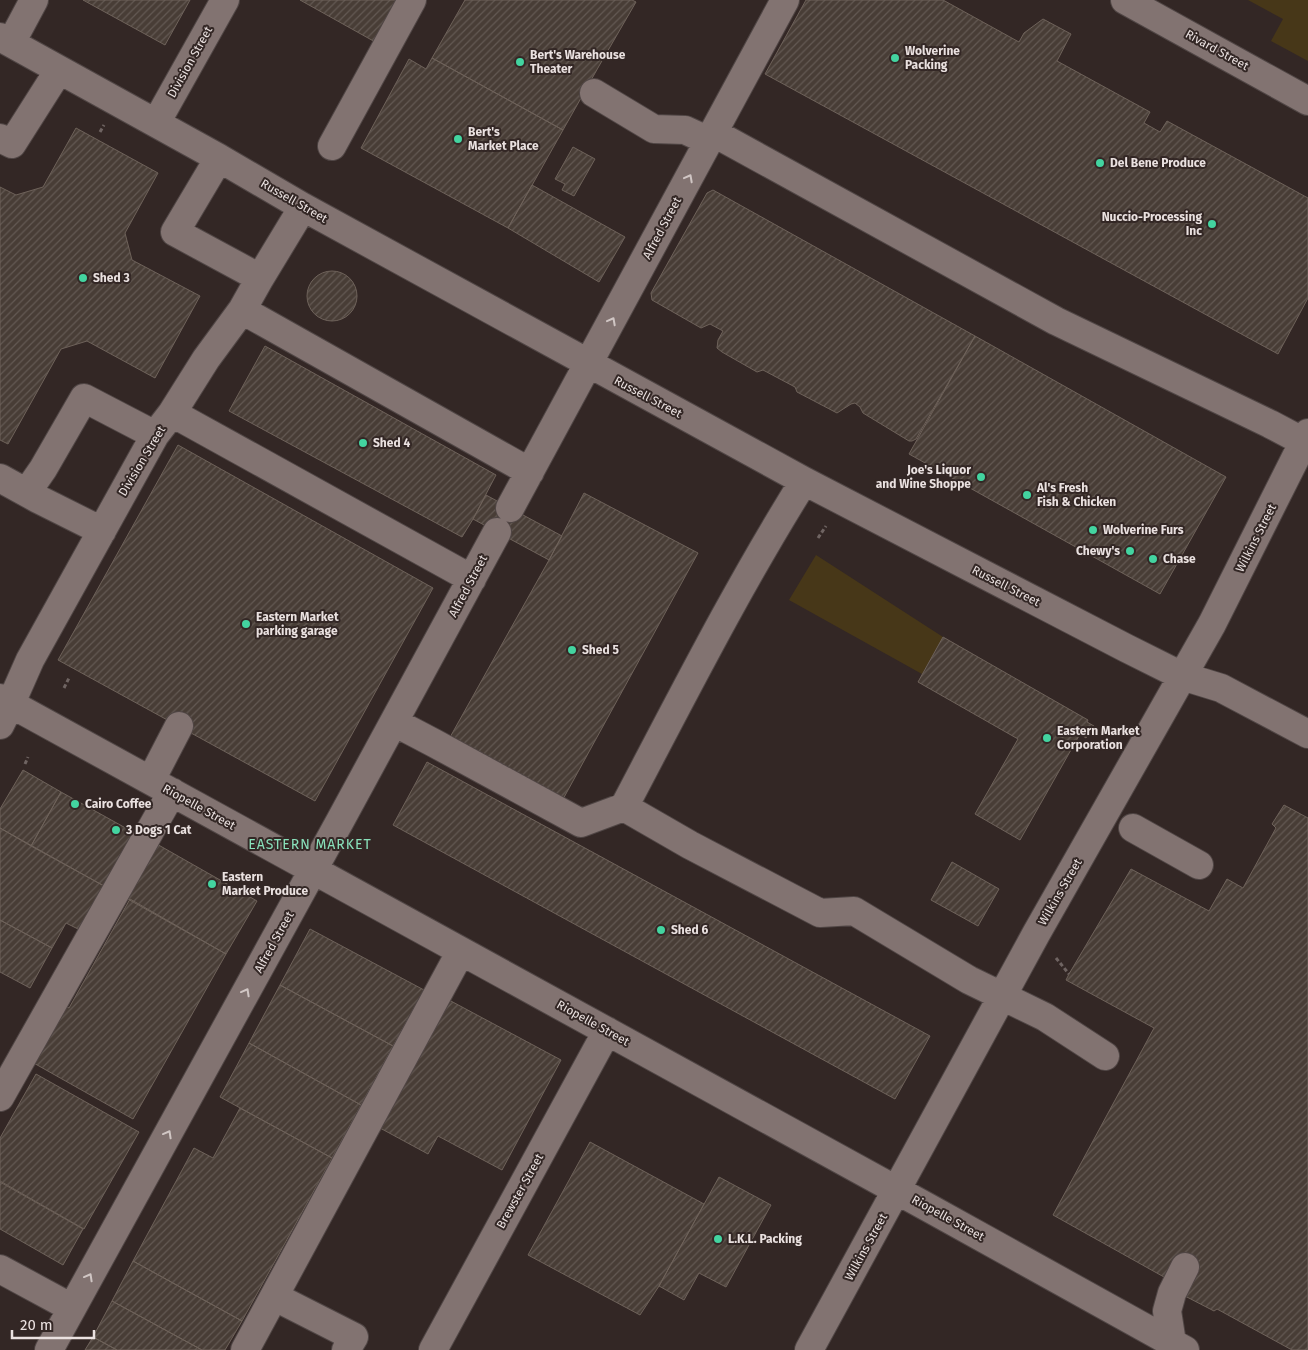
<svg xmlns="http://www.w3.org/2000/svg" width="1308" height="1350" font-family="'Fira Sans',sans-serif">
<style>
.grass{fill:#473718}
.building{fill:url(#building-hatch);stroke:#6e625a}
.lines{fill:none;stroke-linecap:round;stroke-linejoin:round}
.minor-casing{stroke:#504645;stroke-width:30}
.path{stroke:#6f6462;stroke-width:3;stroke-dasharray:4 2.5;stroke-linecap:butt}
.minor{stroke:#827371;stroke-width:28}
.oneway{stroke:#d0c6c4}
.poi-dot{fill:#43d4a0;stroke:#332725;stroke-width:2}
.labels{text-anchor:middle;dominant-baseline:central;stroke-width:4;stroke-linejoin:round;paint-order:stroke}
.street-label{font-size:12px;fill:#eae1e0;stroke:#332725}
.poi-label{font-size:12px;font-weight:bold;fill:#eae1e0;stroke:#332725;text-anchor:start}
.neighbourhood-label{font-size:14px;letter-spacing:1px;fill:#89e0ba;stroke:#332725}
</style>
<defs>
<pattern id="building-hatch" width="6" height="6" patternUnits="userSpaceOnUse" patternTransform="scale(1.25)"><rect width="6" height="6" fill="#483d36"/><path d="M-1 1l2-2M0 6l6-6M5 7l2-2" fill="none" stroke="#635953"/></pattern>
</defs>
<rect width="100%" height="100%" fill="#332725"/>
<!-- grass -->
<path class="grass" d="M1248,0H1308V61L1271,41L1283,19Z
M816,555L943,637L922,674L789,600Z"/>
<!-- building -->
<path class="building" d="M83,0H190L165,45Z
M300,0H398L377,43Z
M465,0H632L636,2L599,66L563,130L432,58Z
M806,0H943L1019,42L1024,33L1043,19L1071,34L1057,61L1150,112L1144,123L1160,132L1167,121L1308,198V298L1278,354L765,74Z
M432,58L563,130L508,228L361,148L409,59L426,69Z
M76,128L158,173L125,233L132,260L200,296L155,378L87,341L61,349L8,444L0,440V187L16,195L43,187Z
M573,147L595,159L574,196L562,190L565,184L555,179Z
M532,185L625,237L599,282L508,228Z
M713,190L975,336L916,439L912,441H909L863,413L860,407L855,403L851,404L837,413L797,392L795,387L763,370L757,372L722,352L717,348L718,340L723,331L710,324L701,328L652,300L651,293L707,193Z
M307 296a25 25 0 1 1 50 0a25 25 0 1 1-50 0Z
M975,336L1226,477L1160,594L909,454Z
M265,346L496,475L473,519L462,537L229,411Z
M178,445L433,588L315,801L58,660Z
M584,493L698,553L562,801L449,739L549,560Z
M486,495L562,536L549,560L473,519Z
M943,637L1088,720L1087,722L1094,726L1086,738L1080,734L1020,840L975,814L1018,739L918,682Z
M427,762L930,1036L895,1099L393,825Z
M23,770L61,792L31,846L0,828V809Z
M61,792L140,836L104,886L31,846Z
M1284,805L1308,818V1350H1292L1217,1309L1214,1311L1183,1295L1195,1271L1173,1260L1164,1277L1053,1215L1154,1028L1066,980L1069,974L1131,869L1209,911L1227,879L1243,888L1276,828L1272,824Z
M0,828L104,886L80,930L66,923L52,948L0,920Z
M148,839L257,901L226,954L117,893Z
M952,862L999,889L978,926L931,900Z
M130,899L226,954L133,1119L23,1057L64,1005L69,1008Z
M0,920L52,948L30,988L0,972Z
M310,929L424,990L393,1046L280,985Z
M280,985L393,1046L361,1105L249,1043Z
M449,1000L561,1060L502,1170L438,1136L428,1154L380,1128Z
M249,1043L361,1105L332,1158L220,1097Z
M36,1074L139,1132L84,1229L0,1181V1138Z
M240,1108L332,1158L242,1321L133,1261L194,1148L213,1158Z
M590,1142L704,1204L659,1286L640,1315L528,1255Z
M719,1177L771,1205L726,1287L699,1273L684,1300L659,1286Z
M0,1182L83,1229L63,1265L0,1229Z
M133,1261L242,1321L225,1350H202L112,1301Z
M112,1301L202,1350H117L93,1337Z
M93,1337L117,1350H85Z"/>
<g class="lines">
<defs>
<path id="minor" d="M1125,0L1308,101
M0,37L219,158L303,207L804,481L1126,648L1182,676L1221,688L1308,734
M11,43L34,0
M594,93L654,129L685,130L709,141
M156,123L225,0
M714,133L1056,321L1270,424L1308,444
M0,138L12,144L59,70
M332,146L412,0
M219,158L175,232L260,278
M242,310L530,472
M172,413L472,579
M0,478L38,499L102,531
M804,481C738,586 682,697 624,807L690,845L820,913L854,911L969,980L1045,1017L1105,1056
M27,492L43,469L84,398L155,435
M510,508L785,0
M0,698L929,1208L1185,1350
M394,722L434,743L581,823L624,807
M0,725L11,703L30,660L155,435L172,413L206,359L242,310L260,278L303,207
M151,780L179,726
M1133,828L1199,865
M0,1097L172,792
M0,1269L72,1308
M287,1303L354,1337L346,1350
M1172,1343L1167,1311L1172,1293L1185,1267
M49,1350L340,821L497,532
M245,1350L461,951
M433,1350L607,1031
M809,1350L1036,934L1212,624L1308,433"/>
</defs>
<!-- minor casing -->
<use href="#minor" class="minor-casing"/>
<!-- path -->
<path class="path" d="M100,132L104,125
M818,538L826,526
M64,688L69,678
M25,764L28,757
M1056,958L1069,974"/>
<!-- minor -->
<use href="#minor" class="minor"/>
</g>
<!-- one-way arrows -->
<defs><path id="oneway-chevron" d="M-2-3.5L2.5 0L-2 3.5" fill="none" stroke-width="1.6" stroke-linecap="round" stroke-linejoin="round" transform="scale(1.25)"/></defs>
<g class="oneway">
<use href="#oneway-chevron" transform="translate(689 178) rotate(-62)"/>
<use href="#oneway-chevron" transform="translate(612 321) rotate(-62)"/>
<use href="#oneway-chevron" transform="translate(246 992) rotate(-61)"/>
<use href="#oneway-chevron" transform="translate(168 1134) rotate(-61)"/>
<use href="#oneway-chevron" transform="translate(89 1277) rotate(-61)"/>
</g>
<!-- markers -->
<g class="poi-dot">
<circle cx="895" cy="58" r="5"/>
<circle cx="520" cy="62" r="5"/>
<circle cx="458" cy="139" r="5"/>
<circle cx="1100" cy="163" r="5"/>
<circle cx="1212" cy="224" r="5"/>
<circle cx="83" cy="278" r="5"/>
<circle cx="363" cy="443" r="5"/>
<circle cx="981" cy="477" r="5"/>
<circle cx="1027" cy="495" r="5"/>
<circle cx="1093" cy="530" r="5"/>
<circle cx="1130" cy="551" r="5"/>
<circle cx="1153" cy="559" r="5"/>
<circle cx="246" cy="624" r="5"/>
<circle cx="572" cy="650" r="5"/>
<circle cx="1047" cy="738" r="5"/>
<circle cx="75" cy="804" r="5"/>
<circle cx="116" cy="830" r="5"/>
<circle cx="212" cy="884" r="5"/>
<circle cx="661" cy="930" r="5"/>
<circle cx="718" cy="1239" r="5"/>
</g>
<g class="labels">
<!-- street labels -->
<g class="street-label">
<text transform="translate(1217 50) rotate(29)">Rivard Street</text>
<text transform="translate(190 62) rotate(-61)">Division Street</text>
<text transform="translate(294 201) rotate(30)">Russell Street</text>
<text transform="translate(662 228) rotate(-62)">Alfred Street</text>
<text transform="translate(648 397) rotate(28)">Russell Street</text>
<text transform="translate(142 461) rotate(-59)">Division Street</text>
<text transform="translate(1256 538) rotate(-63)">Wilkins Street</text>
<text transform="translate(468 586) rotate(-62)">Alfred Street</text>
<text transform="translate(1006 586) rotate(27)">Russell Street</text>
<text transform="translate(199 807) rotate(29)">Riopelle Street</text>
<text transform="translate(1060 892) rotate(-60)">Wilkins Street</text>
<text transform="translate(274 942) rotate(-61)">Alfred Street</text>
<text transform="translate(593 1023) rotate(29)">Riopelle Street</text>
<text transform="translate(520 1191) rotate(-61)">Brewster Street</text>
<text transform="translate(948 1218) rotate(29)">Riopelle Street</text>
<text transform="translate(866 1247) rotate(-61)">Wilkins Street</text>
</g>
<!-- poi labels -->
<g class="poi-label">
<text x="905" y="51">Wolverine<tspan x="905" dy="14">Packing</tspan></text>
<text x="530" y="55">Bert's Warehouse<tspan x="530" dy="14">Theater</tspan></text>
<text x="468" y="132">Bert's<tspan x="468" dy="14">Market Place</tspan></text>
<text x="1110" y="163">Del Bene Produce</text>
<text x="1202" y="217" text-anchor="end">Nuccio-Processing<tspan x="1202" dy="14">Inc</tspan></text>
<text x="93" y="278">Shed 3</text>
<text x="373" y="443">Shed 4</text>
<text x="971" y="470" text-anchor="end">Joe's Liquor<tspan x="971" dy="14">and Wine Shoppe</tspan></text>
<text x="1037" y="488">Al's Fresh<tspan x="1037" dy="14">Fish &amp; Chicken</tspan></text>
<text x="1103" y="530">Wolverine Furs</text>
<text x="1120" y="551" text-anchor="end">Chewy's</text>
<text x="1163" y="559">Chase</text>
<text x="256" y="617">Eastern Market<tspan x="256" dy="14">parking garage</tspan></text>
<text x="582" y="650">Shed 5</text>
<text x="1057" y="731">Eastern Market<tspan x="1057" dy="14">Corporation</tspan></text>
<text x="85" y="804">Cairo Coffee</text>
<text x="126" y="830">3 Dogs 1 Cat</text>
<text x="222" y="877">Eastern<tspan x="222" dy="14">Market Produce</tspan></text>
<text x="671" y="930">Shed 6</text>
<text x="728" y="1239">L.K.L. Packing</text>
</g>
<!-- neighbourhood labels -->
<g class="neighbourhood-label">
<text x="310" y="844">EASTERN MARKET</text>
</g>
</g>
<!-- scale -->
<path d="M12 1330v8h82v-8" fill="none" stroke="#eae1e0" stroke-width="2.5"/>
<text x="20" y="1330" font-size="15" fill="#eae1e0" stroke="#332725" stroke-width="4" paint-order="stroke">20 m</text>
</svg>
